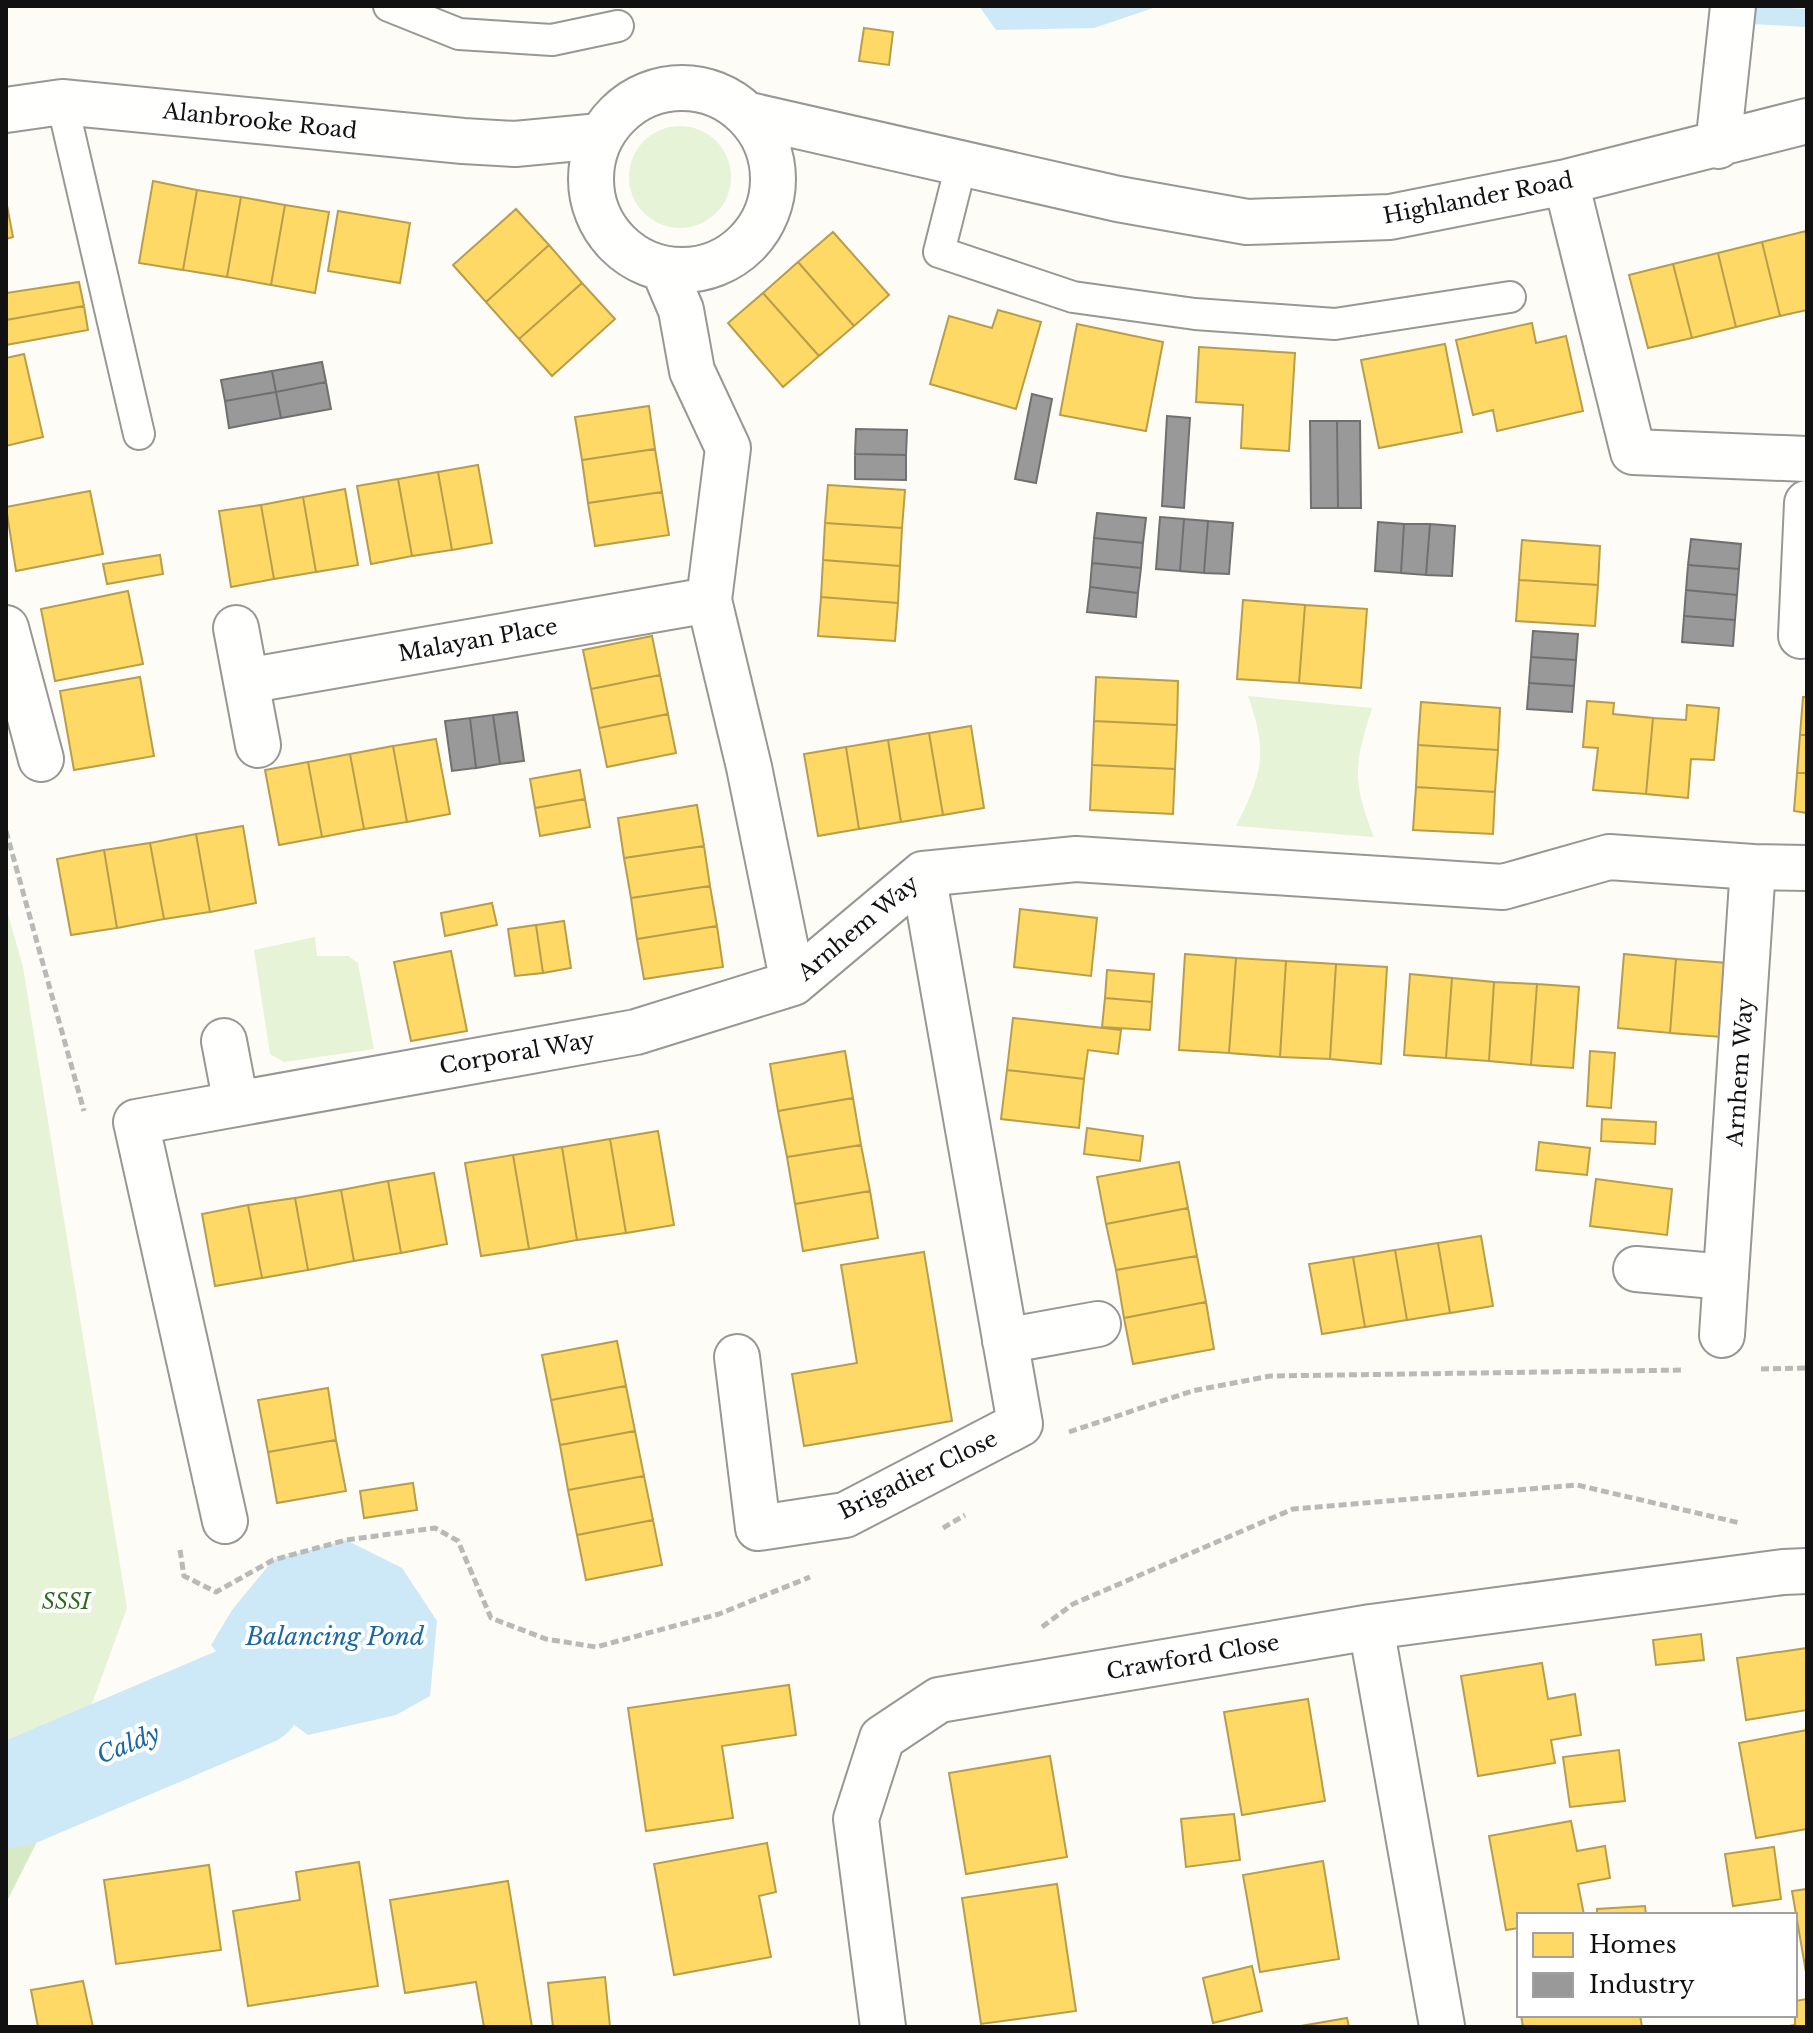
<svg xmlns="http://www.w3.org/2000/svg" width="1813" height="2033" font-family="'Libre Baskerville',serif">
<style>
.green{fill:#e7f3d7}
.forest{fill:#d8eac5}
.water{fill:#cde8f7}
.homes{fill:#ffd966;stroke:#b89d4c;stroke-width:2}
.industry{fill:#999;stroke:#707070;stroke-width:2}
.lines{fill:none;stroke-linecap:round;stroke-linejoin:round}
.stream{stroke:#cde8f7;stroke-width:18}
.river{stroke:#cde8f7;stroke-width:106}
.service-casing{stroke:#979795;stroke-width:34}
.minor-casing{stroke:#979795;stroke-width:48}
.path{stroke:#b9b9b8;stroke-width:5;stroke-dasharray:8 4;stroke-linecap:butt}
.service{stroke:#fffffe;stroke-width:30}
.minor{stroke:#fffffe;stroke-width:44}
.labels{text-anchor:middle;dominant-baseline:central;stroke-width:8;stroke-linejoin:round;paint-order:stroke}
.street-label{font-size:22px;fill:#111;stroke:#fff}
.park-label{font-size:22px;font-style:italic;fill:#2f6b1f;stroke:#fff}
.water-label{font-size:24px;font-style:italic;fill:#1768a6;stroke:#fff}
</style>
<rect width="100%" height="100%" fill="#fdfcf7"/>
<!-- green -->
<path class="green" d="M629 177a51 51 0 1 1 102 0a51 51 0 1 1-102 0Z
M1248,696L1372,708C1354,765 1352,781 1374,837L1236,826C1263,773 1268,753 1248,696Z
M6,907L23,967L127,1608L53,1810L26,1773L6,1779Z
M315,937L317,956H348L358,963L374,1049L284,1062L270,1054L254,950Z"/>
<!-- forest -->
<path class="forest" d="M53,1810L6,1903V1817Z"/>
<!-- water -->
<path class="water" d="M979,6H1159L1094,28L996,30Z
M346,1540L402,1568L437,1621L430,1696L396,1715L308,1735L251,1694L211,1645L232,1610L273,1560Z"/>
<!-- homes -->
<path class="homes" d="M864,28L893,32L889,65L859,61Z
M153,181L197,190L183,270L139,263Z
M197,190L241,197L227,277L183,270Z
M241,197L285,205L271,285L227,277Z
M6,200L13,237L6,239Z
M285,205L329,212L315,293L271,285Z
M516,209L549,245L486,302L453,265Z
M338,211L410,223L400,283L328,271Z
M1806,231L1807,310L1780,316L1762,242Z
M833,232L889,295L854,326L798,262Z
M1762,242L1780,316L1736,327L1718,253Z
M549,245L582,283L519,339L486,302Z
M1718,253L1736,327L1692,338L1673,264Z
M798,262L854,326L819,356L763,293Z
M1673,264L1692,338L1648,348L1629,275Z
M79,282L84,306L6,320V293Z
M582,283L615,319L552,376L519,339Z
M763,293L819,356L783,387L728,323Z
M84,306L88,330L6,345V320Z
M998,310L1041,322L1016,409L930,384L949,316L992,328Z
M1532,323L1536,343L1566,336L1583,411L1497,431L1493,410L1473,415L1456,340Z
M1077,324L1163,342L1146,431L1060,415Z
M1445,344L1462,432L1379,448L1361,360Z
M1199,347L1295,353L1289,451L1241,448L1243,405L1196,402Z
M24,354L43,437L6,446V358Z
M649,406L655,449L582,460L575,417Z
M655,449L662,492L588,503L582,460Z
M478,465L492,543L452,550L438,472Z
M438,472L452,550L412,556L398,479Z
M398,479L412,556L371,564L357,486Z
M828,485L905,490L902,528L825,523Z
M345,489L358,565L316,572L303,497Z
M90,491L103,554L16,571L6,507Z
M662,492L669,535L595,546L588,503Z
M303,497L316,572L274,579L261,505Z
M261,505L274,579L231,587L219,511Z
M825,523L902,528L900,566L823,560Z
M1522,540L1600,546L1598,585L1519,580Z
M160,555L163,574L107,584L103,564Z
M823,560L900,566L898,603L821,597Z
M1519,580L1598,585L1595,626L1516,621Z
M128,591L143,664L55,681L41,609Z
M821,597L898,603L895,641L818,636Z
M1243,600L1305,605L1299,683L1237,679Z
M1305,605L1367,609L1361,688L1299,683Z
M652,636L660,675L591,689L583,650Z
M660,675L668,714L599,728L591,689Z
M140,677L154,756L74,770L60,691Z
M1096,677L1178,681L1177,725L1094,721Z
M1803,697H1807V735H1800Z
M1587,701L1614,703L1613,714L1653,718L1646,794L1593,790L1598,748L1583,747Z
M1421,702L1500,708L1498,750L1418,745Z
M1687,705L1719,708L1714,760L1691,759L1688,798L1646,794L1653,718L1686,720Z
M668,714L676,753L607,767L599,728Z
M1094,721L1177,725L1175,769L1092,765Z
M971,726L984,808L943,815L929,733Z
M929,733L943,815L901,822L888,740Z
M1800,735H1807V773H1797Z
M436,739L450,814L407,822L393,746Z
M888,740L901,822L859,829L846,747Z
M1418,745L1498,750L1495,792L1416,787Z
M393,746L407,822L364,829L350,754Z
M846,747L859,829L818,836L804,754Z
M350,754L364,829L322,837L308,762Z
M308,762L322,837L279,845L265,770Z
M1092,765L1175,769L1173,814L1090,810Z
M580,770L585,799L535,808L530,779Z
M1797,773H1807V813L1794,811Z
M1416,787L1495,792L1493,834L1413,830Z
M585,799L590,827L540,836L535,808Z
M697,805L704,846L624,858L618,818Z
M243,826L256,903L210,912L196,834Z
M196,834L210,912L164,919L150,843Z
M150,843L164,919L117,928L104,850Z
M704,846L710,886L631,898L624,858Z
M104,850L117,928L71,935L57,859Z
M710,886L717,926L637,939L631,898Z
M492,903L497,925L445,936L441,913Z
M1020,909L1097,918L1091,976L1014,967Z
M564,921L571,968L543,973L536,925Z
M536,925L543,973L515,976L508,929Z
M717,926L723,967L644,979L637,939Z
M451,951L467,1031L411,1041L394,962Z
M1185,954L1236,958L1229,1053L1179,1050Z
M1624,954L1676,959L1670,1033L1618,1028Z
M1236,958L1286,961L1280,1057L1229,1053Z
M1676,959L1728,963L1722,1037L1670,1033Z
M1286,961L1336,964L1330,1059L1280,1057Z
M1336,964L1387,967L1381,1064L1330,1059Z
M1107,970L1154,974L1152,1002L1105,998Z
M1410,974L1452,978L1446,1058L1404,1055Z
M1452,978L1494,982L1489,1061L1446,1058Z
M1494,982L1537,984L1531,1065L1489,1061Z
M1537,984L1579,987L1573,1068L1531,1065Z
M1105,998L1152,1002L1150,1030L1102,1027Z
M1013,1018L1121,1030L1118,1054L1088,1050L1084,1079L1007,1070Z
M845,1051L853,1098L778,1111L770,1064Z
M1590,1051L1615,1053L1611,1108L1587,1106Z
M1007,1070L1084,1079L1079,1128L1001,1119Z
M853,1098L861,1145L787,1157L778,1111Z
M1602,1119L1656,1122L1655,1144L1601,1141Z
M1087,1128L1143,1136L1140,1161L1084,1154Z
M658,1131L674,1225L626,1233L610,1139Z
M610,1139L626,1233L577,1240L562,1147Z
M1539,1142L1590,1148L1587,1175L1536,1170Z
M861,1145L870,1191L795,1204L787,1157Z
M562,1147L577,1240L529,1249L513,1155Z
M513,1155L529,1249L481,1256L465,1163Z
M1179,1162L1188,1208L1106,1224L1097,1177Z
M434,1173L447,1244L401,1253L388,1181Z
M1596,1179L1672,1189L1667,1235L1590,1226Z
M388,1181L401,1253L354,1261L341,1190Z
M341,1190L354,1261L308,1270L295,1198Z
M870,1191L878,1238L803,1251L795,1204Z
M295,1198L308,1270L262,1278L248,1205Z
M248,1205L262,1278L215,1286L202,1214Z
M1188,1208L1197,1256L1116,1270L1106,1224Z
M1481,1236L1493,1306L1450,1313L1438,1243Z
M1438,1243L1450,1313L1407,1320L1395,1250Z
M1395,1250L1407,1320L1365,1327L1353,1257Z
M924,1252L952,1421L804,1446L792,1374L857,1363L841,1265Z
M1197,1256L1206,1302L1124,1318L1116,1270Z
M1353,1257L1365,1327L1322,1334L1309,1264Z
M1206,1302L1214,1349L1133,1364L1124,1318Z
M617,1341L626,1386L551,1400L542,1355Z
M626,1386L635,1431L560,1445L551,1400Z
M328,1388L336,1440L268,1452L258,1400Z
M635,1431L644,1476L568,1490L560,1445Z
M336,1440L346,1491L277,1503L268,1452Z
M644,1476L653,1520L577,1535L568,1490Z
M413,1483L417,1510L364,1518L360,1491Z
M653,1520L662,1565L586,1580L577,1535Z
M1701,1634L1704,1660L1656,1665L1653,1640Z
M1807,1648V1710L1746,1720L1737,1658Z
M1542,1663L1548,1699L1575,1694L1581,1735L1551,1740L1555,1763L1478,1776L1461,1676Z
M789,1685L796,1735L722,1746L733,1818L646,1831L628,1708Z
M1308,1699L1325,1801L1242,1815L1224,1712Z
M1807,1730V1829L1756,1838L1739,1743Z
M1619,1750L1625,1801L1570,1807L1563,1757Z
M1050,1756L1067,1857L966,1874L949,1773Z
M1234,1814L1240,1860L1186,1867L1181,1819Z
M1571,1821L1577,1851L1605,1846L1610,1878L1578,1884L1584,1915H1519V1928L1506,1930L1489,1836Z
M767,1843L776,1892L759,1896L771,1957L674,1975L654,1864Z
M1774,1847L1781,1899L1733,1906L1725,1854Z
M1323,1861L1339,1959L1260,1972L1243,1875Z
M359,1862L378,1986L248,2006L233,1911L300,1900L296,1872Z
M209,1865L221,1950L116,1964L104,1880Z
M508,1881L532,2027H484L476,1982L405,1993L390,1900Z
M1057,1884L1076,2011L981,2024L962,1898Z
M1807,1889V1978L1792,1891Z
M1645,1906L1646,1915H1597V1909Z
M1252,1966L1262,2011L1213,2023L1203,1978Z
M605,1977L610,2027H553L548,1983Z
M83,1981L93,2027H38L31,1990Z
M1807,1999V2027H1783L1795,2025V2001Z
M1521,2015H1640L1642,2027H1523Z
M1347,2018L1349,2027H1295Z"/>
<!-- industry -->
<path class="industry" d="M322,362L326,382L276,392L272,371Z
M272,371L276,392L225,401L221,380Z
M326,382L331,409L281,418L276,392Z
M276,392L281,418L229,428L225,401Z
M1032,394L1052,399L1036,483L1015,479Z
M1167,416L1190,418L1184,508L1162,506Z
M1310,421H1337L1338,508H1311Z
M1337,421H1360L1361,508H1338Z
M856,429L907,430L906,455L855,454Z
M855,454L906,455V480L855,479Z
M1097,513L1146,518L1143,543L1094,538Z
M1160,517L1184,519L1180,571L1156,569Z
M1184,519L1208,521L1204,573L1180,571Z
M1208,521L1233,523L1229,574L1204,573Z
M1378,522L1404,524L1401,573L1375,571Z
M1404,524H1430L1426,575L1401,573Z
M1430,524L1455,526L1452,576L1426,575Z
M1094,538L1143,543L1141,568L1092,563Z
M1691,539L1741,544L1739,569L1688,565Z
M1092,563L1141,568L1138,593L1090,587Z
M1688,565L1739,569L1737,595L1686,590Z
M1090,587L1138,593L1136,617L1087,612Z
M1686,590L1737,595L1735,620L1684,616Z
M1684,616L1735,620L1733,646L1682,642Z
M1533,631L1578,634L1576,660L1531,657Z
M1531,657L1576,660L1574,686L1529,683Z
M1529,683L1574,686L1572,712L1527,709Z
M517,712L524,761L500,764L493,715Z
M493,715L500,764L476,768L470,718Z
M470,718L476,768L452,771L445,721Z"/>
<g class="lines">
<!-- stream -->
<path class="stream" d="M1733,14L1807,18"/>
<!-- river -->
<path class="river" d="M6,1795L18,1793L251,1694"/>
<defs>
<path id="service" d="M389,6L459,34L552,40L618,26
M62,102L139,434
M961,165L939,252L1073,297L1195,314L1335,324L1510,297"/>
<path id="minor" d="M591 179a91 91 0 1 1 182 0a91 91 0 1 1-182 0Z
M6,110L62,102L463,141L515,144L600,136
M749,115L1118,199L1247,222L1390,217L1566,182L1807,121
M1718,146L1733,6
M1566,182L1633,452L1807,459
M664,270L681,310L692,371L728,448L709,600L749,767L793,983
M6,628L41,759
M236,628L258,745
M1801,636L1807,503
M246,681L709,600
M224,1041L236,1104
M1636,1269L1726,1277
M1722,1335L1753,867L1807,868
M1005,1341L1098,1324
M737,1357L758,1528L845,1515L1020,1424L923,874
M225,1521L136,1122L636,1032L793,983L923,874L1076,859L1503,887L1609,857L1753,867
M1371,1627L1442,2026
M883,2027L856,1819L882,1738L939,1700L1371,1627L1783,1572L1807,1571"/>
</defs>
<!-- service casing -->
<use href="#service" class="service-casing"/>
<!-- minor casing -->
<use href="#minor" class="minor-casing"/>
<!-- path -->
<path class="path" d="M6,831L84,1111
M1761,1369L1807,1368
M1069,1432L1192,1391L1270,1376L1683,1370
M943,1528L965,1515
M180,1550L184,1576L216,1592L273,1560L346,1540L435,1528L458,1541L491,1618L546,1639L596,1647L719,1614L810,1577
M1042,1627L1073,1604L1293,1509L1577,1485L1740,1523"/>
<!-- service -->
<use href="#service" class="service"/>
<!-- minor -->
<use href="#minor" class="minor"/>
</g>
<g class="labels">
<!-- street labels -->
<g class="street-label">
<text transform="translate(260 121) rotate(6)">Alanbrooke Road</text>
<text transform="translate(1478 198) rotate(-11)">Highlander Road</text>
<text transform="translate(478 640) rotate(-10)">Malayan Place</text>
<text transform="translate(858 928) rotate(-40)">Arnhem Way</text>
<text transform="translate(517 1053) rotate(-10)">Corporal Way</text>
<text transform="translate(1740 1072) rotate(-86)">Arnhem Way</text>
<text transform="translate(918 1475) rotate(-26)">Brigadier Close</text>
<text transform="translate(1193 1657) rotate(-10)">Crawford Close</text>
</g>
<!-- park labels -->
<g class="park-label">
<text x="66" y="1601">SSSI</text>
</g>
<!-- water labels -->
<g class="water-label">
<text x="335" y="1636">Balancing Pond</text>
<text transform="translate(128 1744) rotate(-22)">Caldy</text>
</g>
</g>
<!-- border -->
<rect width="1813" height="2033" fill="none" stroke="#111111" stroke-width="16"/>
<!-- legend -->
<rect x="1517" y="1913" width="280" height="104" fill="#ffffff" stroke="#a0a0a0" stroke-width="2"/>
<rect x="1533" y="1933" width="40" height="24" fill="#ffd966" stroke="#a0a0a0" stroke-width="2"/>
<text x="1589" y="1953" font-size="24" fill="#111111">Homes</text>
<rect x="1533" y="1973" width="40" height="24" fill="#999999" stroke="#a0a0a0" stroke-width="2"/>
<text x="1589" y="1993" font-size="24" fill="#111111">Industry</text>
</svg>
